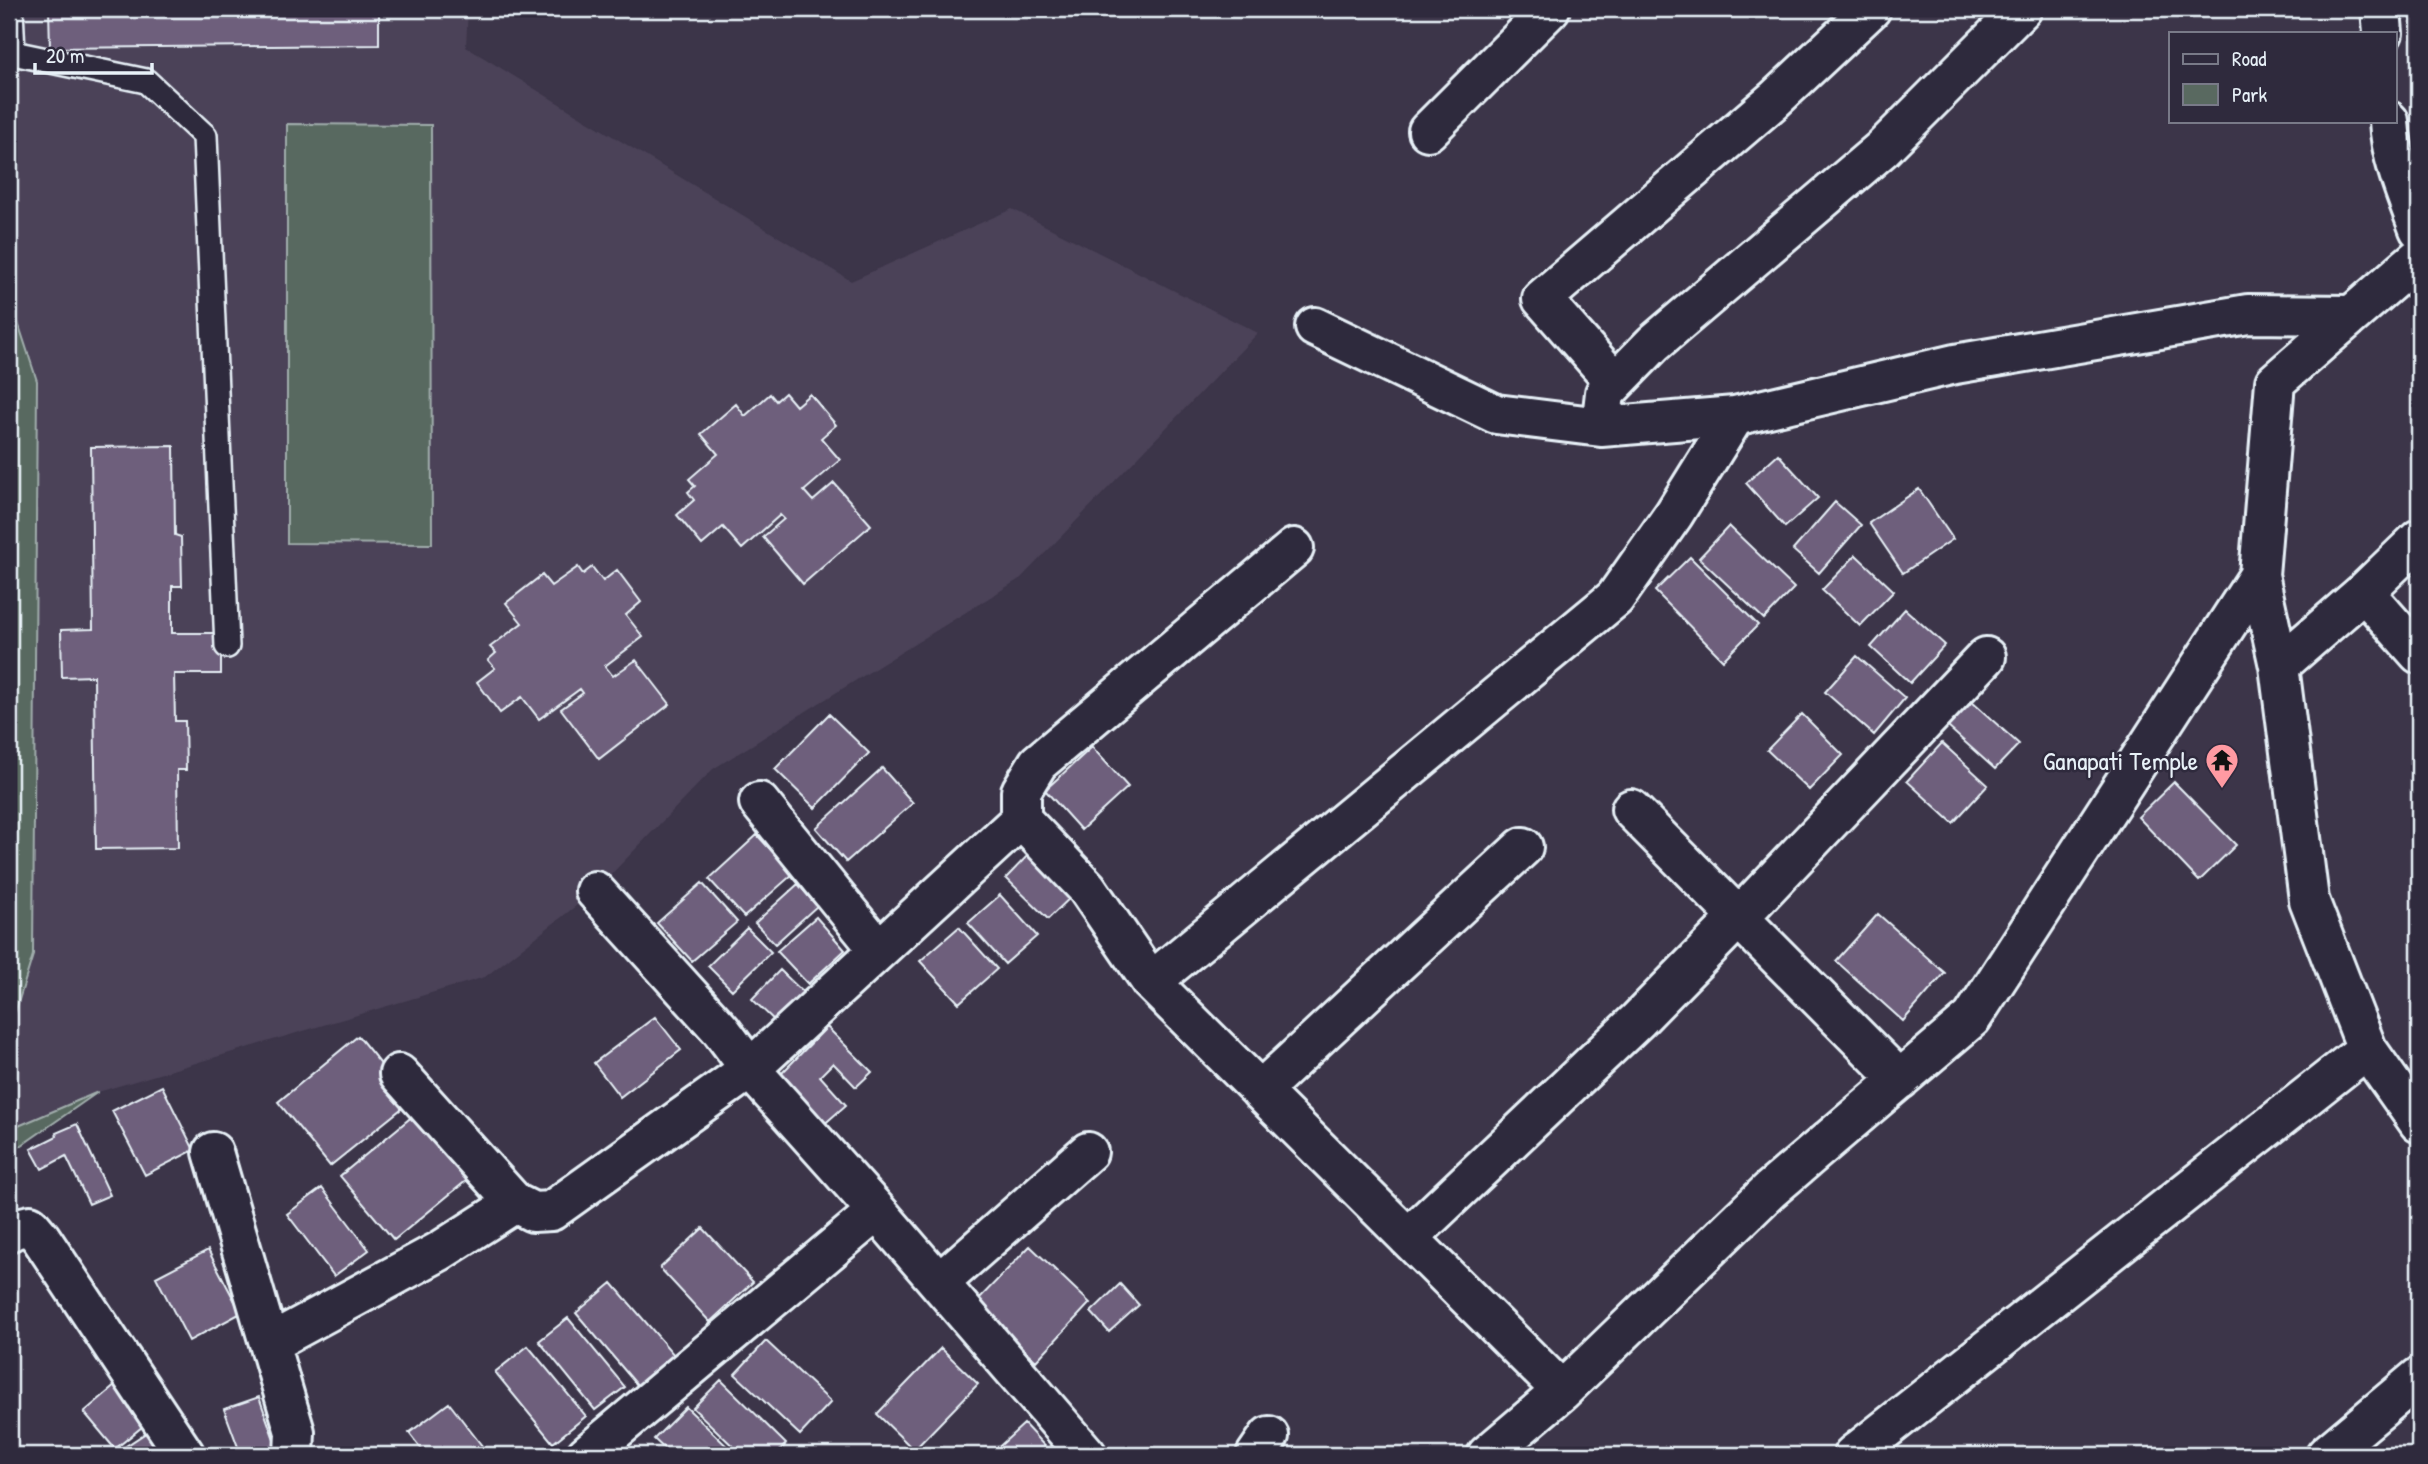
<svg xmlns="http://www.w3.org/2000/svg" width="2428" height="1464" font-family="'Patrick Hand',sans-serif">
<style>
.built{fill:#4b4258}
.green{fill:#596960;stroke:#a0adac;stroke-width:2}
.building{fill:#6e5f7b;stroke:#e8f1f8;stroke-width:2}
.lines{fill:none;stroke-linecap:round;stroke-linejoin:round}
.lane-casing{stroke:#e8f1f8;stroke-width:28}
.street-casing{stroke:#e8f1f8;stroke-width:44}
.lane{stroke:#2f2a3d;stroke-width:23}
.street{stroke:#2f2a3d;stroke-width:38}
.labels{text-anchor:middle;dominant-baseline:central;stroke-width:5;stroke-linejoin:round;paint-order:stroke}
.poi-label{font-size:26px;fill:#e8f1f8;stroke:#2f2a3d;text-anchor:end}
</style>
<rect width="100%" height="100%" fill="#3c3549"/>
<filter id="ink" filterUnits="userSpaceOnUse"><feTurbulence type="fractalNoise" baseFrequency=".0143" numOctaves="2"/><feDisplacementMap in="SourceGraphic" scale="14" xChannelSelector="R" yChannelSelector="G"/><feConvolveMatrix kernelMatrix="1 2 1 2 8 2 1 2 1" color-interpolation-filters="sRGB"/></filter>
<g filter="url(#ink)">
<!-- built -->
<path class="built" d="M9,9H468L466,47L851,281L1012,209L1258,333L1021,578L713,769L595,891L485,977L98,1092L9,1154Z"/>
<!-- green -->
<path class="green" d="M287,124L431,125L432,544L287,543Z
M9,295L37,381L33,955L9,1032Z
M98,1092L9,1154V1130Z"/>
<!-- building -->
<path class="building" d="M49,9H379V45L50,48Z
M785,393L796,406L810,394L836,425L821,438L840,460L804,491L813,501L834,483L871,525L803,584L763,537L784,519L780,515L742,549L723,527L702,545L677,515L694,500L688,492L695,486L689,479L718,454L701,434L736,404L745,416L770,394L776,401Z
M174,446L175,535L181,537L182,586H172V633H221V674H174L175,721H185L186,770H177L178,848L96,849L94,676L62,677L61,630L93,629L91,447Z
M1778,454L1818,498L1785,527L1746,483Z
M1919,489L1953,539L1903,573L1869,523Z
M1835,502L1861,525L1819,573L1793,550Z
M1729,526L1794,588L1764,619L1699,558Z
M1856,555L1894,591L1860,626L1822,590Z
M1690,557L1758,625L1723,660L1655,591Z
M578,567L583,574L592,567L603,581L617,570L641,602L626,615L643,637L605,666L613,676L636,660L670,704L599,759L561,709L583,693L580,689L539,719L522,697L500,713L477,682L495,668L488,660L496,653L490,647L522,623L506,603L542,575L551,586Z
M1905,609L1945,645L1910,683L1871,647Z
M1857,656L1905,698L1874,735L1825,692Z
M1971,701L2019,744L1995,769L1948,727Z
M829,714L869,753L815,808L775,769Z
M1802,714L1843,755L1809,790L1767,750Z
M1942,743L1988,785L1953,823L1907,781Z
M1092,747L1128,787L1081,830L1045,790Z
M882,768L913,803L846,862L816,828Z
M2174,782L2236,845L2199,881L2138,817Z
M757,835L793,874L744,917L709,879Z
M1033,850L1076,892L1048,919L1006,878Z
M702,883L737,922L692,961L657,923Z
M798,884L817,906L775,944L755,923Z
M1000,895L1037,936L1005,964L968,923Z
M1878,914L1945,973L1903,1021L1836,961Z
M816,917L845,950L808,984L777,951Z
M959,927L997,969L959,1003L920,961Z
M747,928L771,952L732,990L708,966Z
M780,970L807,996L779,1025L752,999Z
M655,1017L681,1050L620,1097L594,1063Z
M827,1027L872,1072L856,1087L833,1063L820,1076L846,1105L821,1127L777,1078Z
M358,1036L411,1101L330,1166L278,1102Z
M162,1086L194,1150L145,1175L112,1111Z
M414,1115L467,1180L394,1240L340,1176Z
M77,1124L110,1195L89,1204L66,1156L42,1169L31,1149L57,1136L56,1133Z
M322,1188L369,1250L334,1276L287,1214Z
M703,1228L753,1282L710,1322L660,1268Z
M1030,1246L1090,1303L1036,1361L975,1303Z
M208,1250L241,1313L189,1341L156,1277Z
M612,1283L675,1356L638,1386L576,1313Z
M1120,1284L1139,1305L1109,1332L1091,1312Z
M568,1318L625,1387L595,1410L539,1341Z
M766,1341L831,1402L800,1435L735,1374Z
M528,1346L586,1416L553,1443L495,1372Z
M941,1348L978,1384L914,1450L877,1414Z
M123,1379L154,1417L115,1449L84,1412Z
M721,1380L786,1444L776,1455H742L693,1408Z
M259,1397L277,1448L257,1455H241L224,1409Z
M449,1403L489,1455H426L409,1433Z
M686,1407L736,1455H671L654,1439Z
M1024,1424L1053,1455H990Z
M158,1425L177,1455H120L117,1452Z"/>
<g class="lines">
<defs>
<path id="lane" d="M11,9L13,53L146,81L205,136L227,646"/>
<path id="street" d="M2381,9L2383,33
M2389,121C2391,159 2406,194 2419,229
M1428,131L1550,9
M2419,257L2275,382L2259,575L2279,666L2309,900L2367,1049L2419,1123
M1315,327L1496,414L1601,427L1735,416
M1615,382L1542,299L1774,100L1871,9
M1601,427L1605,393L1654,343L1882,149L2022,9
M2364,592L2419,539
M2279,666L2364,592L2419,654
M759,802L879,950
M1631,809L1900,1080
M1021,819V791L1038,763L1294,548
M595,891L721,1030L750,1069L877,1211L1087,1455
M1151,982L1615,598L1674,514L1735,416L1955,364L2248,314L2352,315
M399,1074L515,1203L533,1212L551,1211L750,1069L1021,819L1087,888L1151,982L1562,1391
M1260,1091L1523,847
M213,1152L295,1432L294,1455
M9,1232L14,1229L30,1225L41,1238L185,1455
M1408,1238L1638,1020L1739,917L1986,657
M939,1283L1088,1152
M270,1343L440,1251L515,1203
M586,1455L877,1211
M1256,1455L1269,1436
M1487,1455L1562,1391L1770,1190L1972,1018L2259,575
M1853,1455L2367,1049
M2326,1455L2419,1377"/>
</defs>
<!-- lane casing -->
<use href="#lane" class="lane-casing"/>
<!-- street casing -->
<use href="#street" class="street-casing"/>
<!-- lane -->
<use href="#lane" class="lane"/>
<!-- street -->
<use href="#street" class="street"/>
</g>
</g>
<!-- icons -->
<defs>
<symbol id="temple-pin" viewBox="-11 -11 22 30"><path d="M0 17L-7.5 6A9.5 9.5 0 1 1 7.5 6Z" fill="#ff9aa2" stroke="#2f2a3d"/><path d="M0-6L5-2H3V0L6.5 2.5H4V6H1.5V3h-3V6H-4V2.5H-6.5L-3 0V-2H-5Z" fill="#111"/></symbol>
</defs>
<g fill-rule="evenodd">
<use href="#temple-pin" x="2203" y="741" width="38" height="52"/>
</g>
<g class="labels">
<!-- poi labels -->
<g class="poi-label">
<text x="2198" y="760">Ganapati Temple</text>
</g>
</g>
<!-- margin -->
<rect width="2428" height="1464" fill="none" stroke="#2f2a3d" stroke-width="35"/>
<rect x="18" y="18" width="2393" height="1429" fill="none" stroke="#e8f1f8" stroke-width="2.5" filter="url(#ink)"/>
<!-- legend -->
<rect x="2169" y="32" width="228" height="91" fill="#2f2a3d" stroke="#797a88" stroke-width="2"/>
<rect x="2183" y="54" width="35" height="10" fill="#2f2a3d" stroke="#797a88" stroke-width="2"/>
<text x="2232" y="66" font-size="21" fill="#e8f1f8">Road</text>
<rect x="2183" y="84" width="35" height="21" fill="#596960" stroke="#797a88" stroke-width="2"/>
<text x="2232" y="102" font-size="21" fill="#e8f1f8">Park</text>
<!-- scale -->
<path d="M35 63v10h117v-10" fill="none" stroke="#e8f1f8" stroke-width="3.5"/>
<text x="46" y="63" font-size="21" fill="#e8f1f8" stroke="#2f2a3d" stroke-width="5" paint-order="stroke">20 m</text>
</svg>
